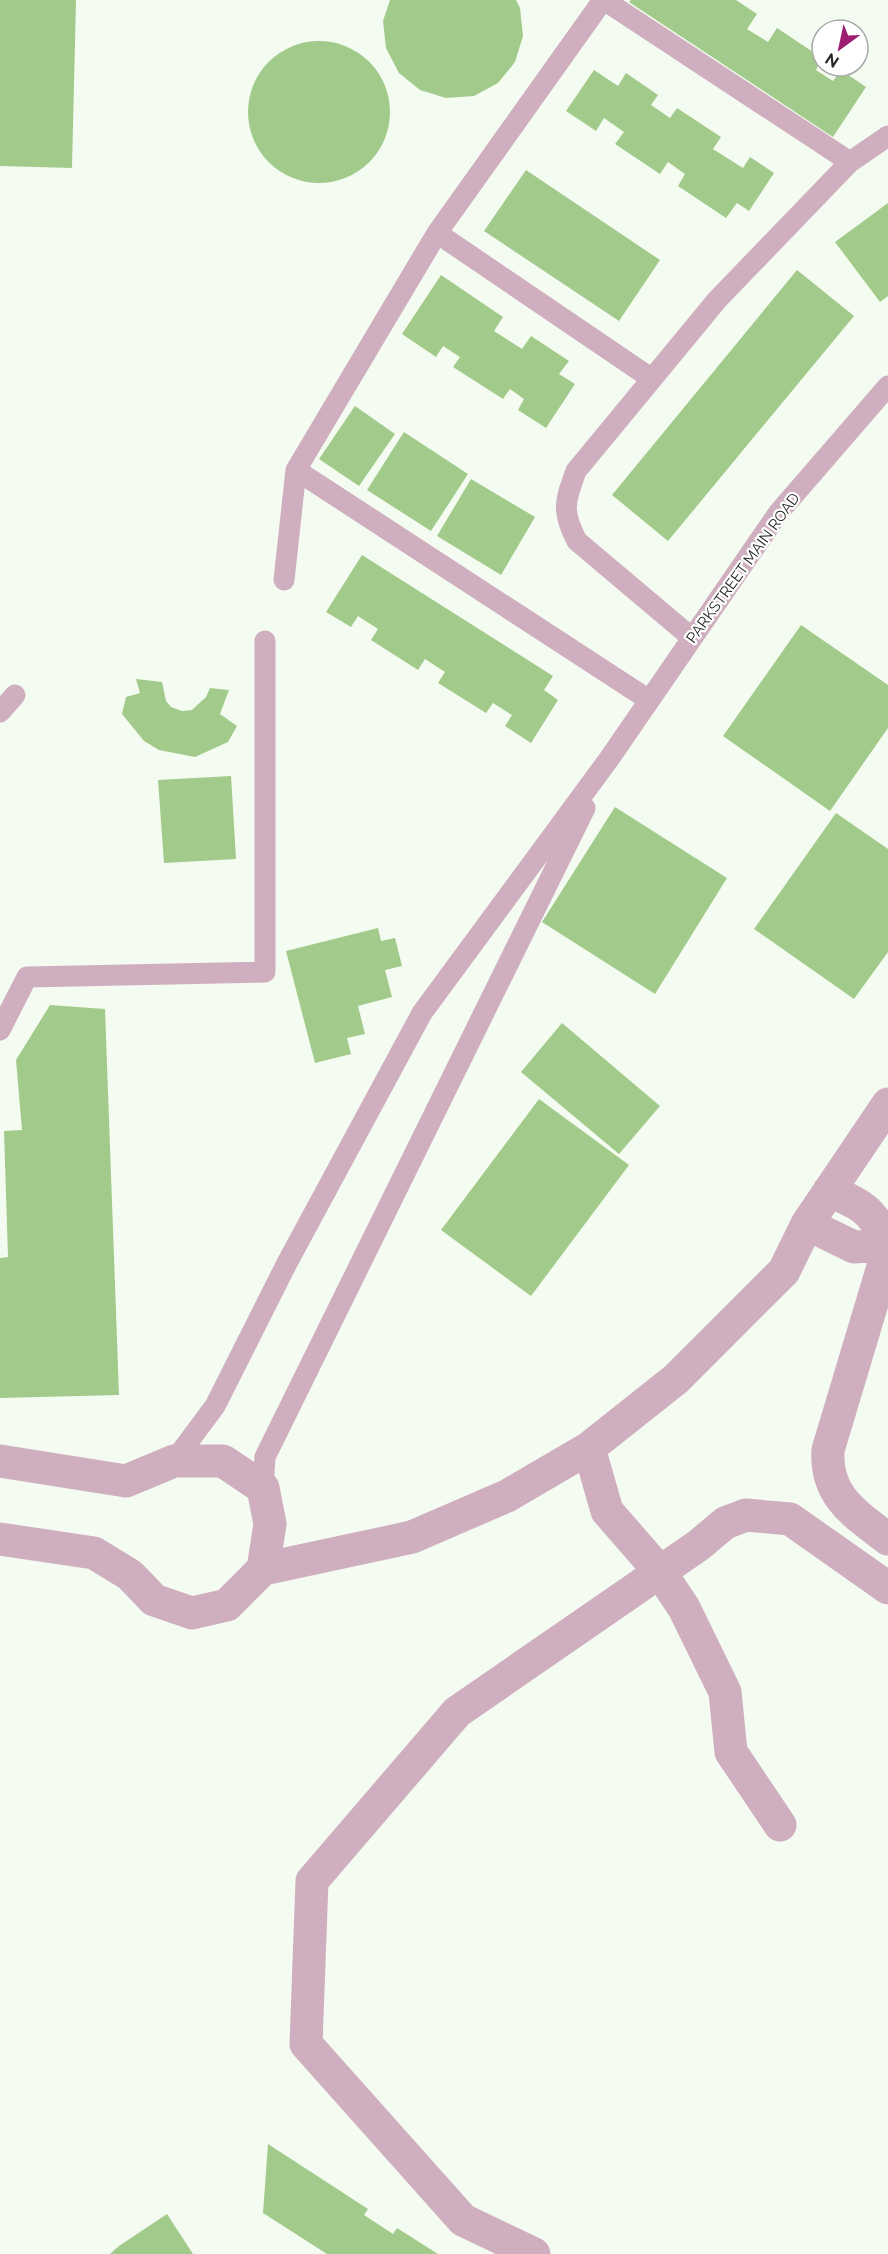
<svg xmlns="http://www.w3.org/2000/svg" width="888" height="2254" font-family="Raleway,sans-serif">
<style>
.building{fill:#a2cb8b}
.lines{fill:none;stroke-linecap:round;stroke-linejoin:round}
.lane{stroke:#cfaebf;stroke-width:21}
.street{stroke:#cfaebf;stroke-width:33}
.labels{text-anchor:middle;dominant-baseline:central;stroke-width:4.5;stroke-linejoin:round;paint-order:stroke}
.street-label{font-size:15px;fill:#262825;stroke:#fff}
</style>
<rect width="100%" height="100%" fill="#f4fbf0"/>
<!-- building -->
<path class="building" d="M0,0H76L72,168L0,166Z
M390,0H516L520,8L523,36L515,62L498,83L474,96L446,98L420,90L399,73L386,48L383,21Z
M631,0H736L757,14L747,29L768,42L777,28L822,58L816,70L833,81L841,70L866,87L833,137L629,2Z
M248 112a71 71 0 1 1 142 0a71 71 0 1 1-142 0Z
M594,70L618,86L626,73L658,95L651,105L670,118L677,108L721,137L713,149L743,168L750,157L774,173L749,211L737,203L726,218L678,186L685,174L668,162L660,174L615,144L624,132L604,118L596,131L566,111Z
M526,170L660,260L619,321L484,231Z
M888,203V296L880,302L835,242Z
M797,270L854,316L668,541L612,495Z
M441,275L503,317L494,331L522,349L531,336L569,361L559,374L575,384L546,428L518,410L524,399L510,389L503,399L453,367L460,357L443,346L436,357L402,334Z
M355,406L395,434L359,486L319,459Z
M404,432L468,474L431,531L367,490Z
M471,479L535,517L501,575L437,536Z
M362,555L553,676L544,690L558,700L531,743L505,726L512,715L493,703L486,713L438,683L445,672L425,659L418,670L371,640L378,629L358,616L351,627L326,612Z
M801,625L888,685V728L830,811L723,736Z
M136,679L162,682L166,701L171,707L182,711L192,710L206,697L210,688L229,690L220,714L237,726L228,742L195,757L159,750L144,741L122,714L126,697L140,693Z
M231,776L236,859L164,863L158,780Z
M615,807L727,878L655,994L542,922Z
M836,813L888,849V952L854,999L754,929Z
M378,928L381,941L395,938L402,966L385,970L392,997L358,1006L365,1034L347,1038L351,1054L315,1063L286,951Z
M50,1005L105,1009L119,1395L0,1398V1258L8,1257L4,1131L22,1130L16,1060Z
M562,1023L660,1106L619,1154L521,1072Z
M539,1099L629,1165L531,1296L441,1230Z
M268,2144L368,2209L364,2215L393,2234L397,2228L438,2254H327L263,2213Z
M167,2214L193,2254H110L119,2246Z"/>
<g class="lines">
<!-- lane -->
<path class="lane" d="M603,0L437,233L296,470L649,700
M604,0L850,162
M437,233L652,379
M284,580L296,470
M692,638L577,541C561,511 565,501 576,471L717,300L850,162L888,136
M0,712L15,695
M0,1030L27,977L265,972V641
M174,1461L215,1406L287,1263L422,1013L609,759L779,512L888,386
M263,1488L265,1457L585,808"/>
<!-- street -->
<path class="street" d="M829,1191C863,1205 870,1209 888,1241
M807,1224L854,1247L888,1245
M888,1250L828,1450C825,1496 855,1514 888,1539
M589,1448L607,1511L660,1572L684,1608L725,1692L731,1752L780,1825
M0,1461L126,1481L174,1461H223L263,1488L270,1524L263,1569L227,1605L192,1613L154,1600L130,1575L94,1553L0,1539
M263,1569L412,1537L507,1496L589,1448L676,1379L784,1271L807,1224L888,1104
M534,2254L463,2220L306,2044L312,1881L457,1712L699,1545L725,1523L746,1515L790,1519L888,1588"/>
</g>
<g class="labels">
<!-- street labels -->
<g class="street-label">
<text transform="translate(743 568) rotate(-54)">PARKSTREET MAIN ROAD</text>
</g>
</g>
<!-- north arrow -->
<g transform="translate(840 48) rotate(213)"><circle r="28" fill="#ffffff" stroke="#a8a9a8" stroke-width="1.5"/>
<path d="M0-4.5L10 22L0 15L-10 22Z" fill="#9c1d72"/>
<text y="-9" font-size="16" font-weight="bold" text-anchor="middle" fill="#262825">N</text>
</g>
</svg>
